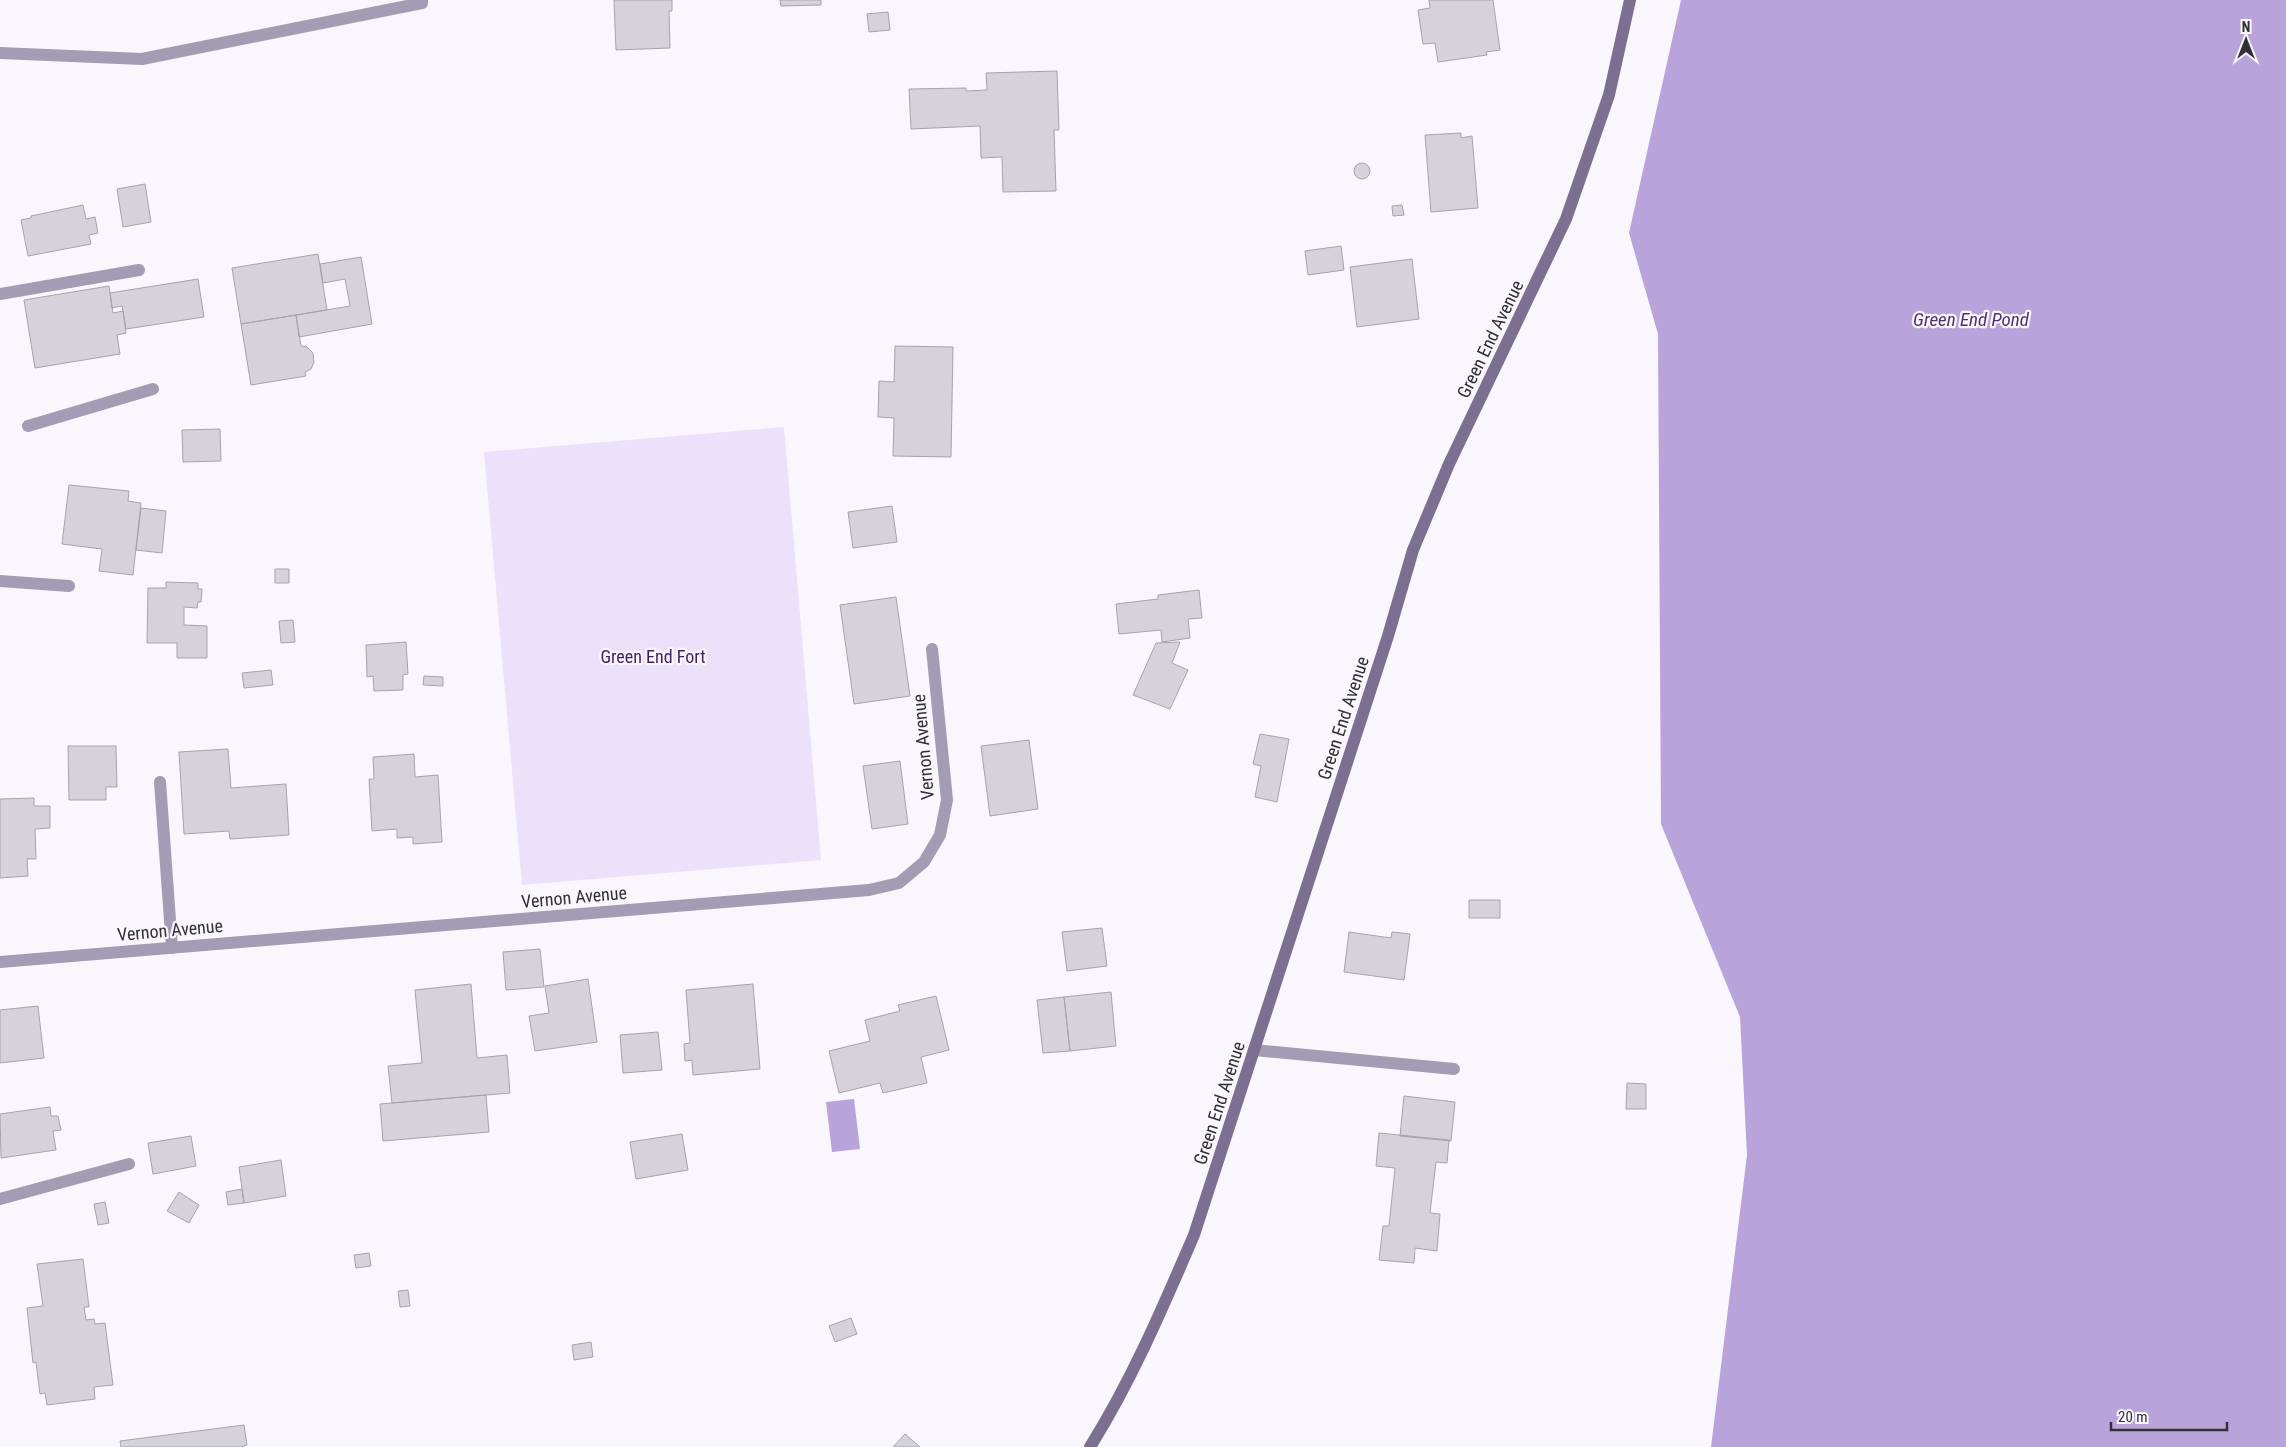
<svg xmlns="http://www.w3.org/2000/svg" width="2286" height="1447" font-family="'Roboto Condensed',sans-serif">
<style>
.green{fill:#ebe1fb}
.water{fill:#b9a3db}
.building{fill:#d5d2db;stroke:#a7a3ac}
.lines{fill:none;stroke-linecap:round;stroke-linejoin:round}
.lane{stroke:#a49bb4;stroke-width:12}
.street{stroke:#a49bb4;stroke-width:12}
.secondary{stroke:#7c6f92;stroke-width:12}
.labels{text-anchor:middle;dominant-baseline:central;stroke-width:4.5;stroke-linejoin:round;paint-order:stroke}
.street-label{font-size:18px;fill:#313033;stroke:#f9f6fe}
.park-label{font-size:18px;fill:#3e1e60;stroke:#f9f6fe}
.water-label{font-size:19px;font-style:italic;fill:#4f3073;stroke:#f9f6fe}
</style>
<rect width="100%" height="100%" fill="#f9f6fe"/>
<!-- green -->
<path class="green" d="M784,427L821,860L522,885L484,452Z"/>
<!-- water -->
<path class="water" d="M1681,0H2286V1447H1711L1747,1155L1740,1017L1661,824L1658,334L1629,233Z
M854,1099L860,1149L832,1152L826,1102Z"/>
<!-- building -->
<path class="building" d="M614,0H672V11H669L670,48L616,50Z
M780,0H821V5L781,6Z
M1429,0H1493L1500,50L1486,52L1487,55L1438,62L1435,43L1423,44L1418,10L1430,8Z
M888,12L890,30L869,32L867,14Z
M1057,71L1059,130H1054L1056,191L1003,192L1002,157L981,158L980,126L911,129L909,89L966,88V91L987,90L986,73Z
M1461,133V138L1472,136L1478,208L1431,212L1425,135Z
M1354 171a8 8 0 1 1 16 0a8 8 0 1 1-16 0Z
M145,184L151,222L123,227L117,189Z
M83,205L86,219L95,217L98,233L89,235L91,244L28,256L21,220L31,218V216Z
M1402,205L1404,215L1393,216L1392,206Z
M1341,246L1344,270L1308,275L1305,251Z
M318,254L327,310L241,324L232,268Z
M361,257L372,324L299,337L296,315L350,306L345,279L323,283L320,264Z
M1412,259L1419,319L1357,327L1350,267Z
M198,279L204,317L126,329L122,306L112,308L110,293Z
M109,286L113,313L123,311L126,333L117,335L120,354L35,368L24,300Z
M296,315L301,346L307,347L313,353L314,362L311,369L305,372L306,376L251,385L241,324Z
M895,346L953,347L951,457L893,456L894,418L878,417L879,381L894,382Z
M220,429L221,461L183,462L182,430Z
M69,485L129,491L128,501L141,503L133,575L99,571L102,549L62,544Z
M892,506L897,542L853,548L848,512Z
M141,508L166,511L162,553L136,550Z
M275,569H289V583H275Z
M166,582L198,583V589H202L201,602H198L197,608L184,607V625L207,626V658H177V643H147L148,588H166Z
M1199,590L1202,618L1188,619L1190,638L1162,642L1161,630L1119,634L1116,604L1158,599V595Z
M896,597L910,696L854,704L840,605Z
M293,620L295,642L281,643L279,621Z
M406,642L408,674L403,675V690L374,691L373,676L367,677L366,645Z
M1180,642L1172,663L1188,670L1170,709L1133,695L1156,643Z
M271,670L273,685L244,688L242,673Z
M424,676L443,677V686L423,685Z
M1260,734L1289,739L1277,802L1255,797L1261,766L1253,764Z
M1029,740L1038,809L990,816L981,746Z
M68,746H116L117,787H106V800H69Z
M228,749L231,788L286,784L289,835L230,839L229,831L184,834L179,752Z
M414,754L415,777L438,775L442,842L413,844V837L397,838V829L372,831L369,779H374L373,757Z
M900,761L908,824L872,829L863,766Z
M34,798V806H50V828L35,829L36,859H27L28,876L0,878V799Z
M1469,900H1500V918H1469Z
M1102,928L1107,966L1067,971L1062,932Z
M1349,932L1391,938L1392,932L1410,934L1404,980L1344,972Z
M540,949L544,987L506,990L503,952Z
M588,979L597,1042L535,1051L529,1016L549,1013L545,986Z
M471,984L477,1058L507,1055L510,1093L392,1103L388,1066L422,1063L415,990Z
M753,984L760,1069L693,1075L692,1060L685,1061L684,1044L690,1043L686,990Z
M1111,992L1116,1046L1070,1051L1064,997Z
M936,996L949,1050L921,1057L927,1083L883,1093L880,1083L839,1093L829,1051L870,1041L865,1020L900,1011L898,1005Z
M1064,997L1070,1051L1043,1053L1037,1000Z
M38,1006L44,1058L0,1063V1010Z
M658,1032L662,1070L623,1073L620,1035Z
M1627,1083L1646,1084V1109H1626Z
M486,1095L489,1132L383,1141L380,1104Z
M1404,1096L1455,1102L1451,1141L1400,1136Z
M50,1107L51,1116H58L61,1130L53,1131L56,1150L1,1158L0,1114Z
M1379,1133L1449,1140L1447,1163L1436,1162L1430,1213L1440,1214L1437,1251L1415,1248L1414,1263L1379,1260L1383,1226H1389L1395,1168L1376,1166Z
M682,1134L688,1170L636,1179L630,1142Z
M191,1136L196,1166L153,1174L148,1143Z
M281,1160L286,1196L244,1203L239,1167Z
M242,1189L244,1203L228,1205L226,1192Z
M179,1192L199,1205L189,1223L167,1211Z
M105,1202L109,1223L98,1225L94,1204Z
M369,1253L371,1266L356,1268L354,1255Z
M83,1259L89,1307H84L86,1320L94,1319L95,1324L105,1323L113,1385L94,1387L95,1399L47,1405L45,1393L40,1394L36,1362L33,1363L27,1308L43,1306L37,1264Z
M408,1290L410,1306L400,1307L398,1291Z
M851,1318L857,1334L835,1342L829,1326Z
M591,1342L593,1357L574,1360L572,1345Z
M244,1425L247,1445L241,1447H121L120,1441Z
M905,1434L920,1447H893Z"/>
<g class="lines">
<!-- lane -->
<path class="lane" d="M0,53L142,59L422,3V0
M0,294L139,270
M28,426L153,389
M0,581L69,586
M160,782L172,948
M1254,1050L1454,1069
M0,1199L129,1164"/>
<!-- street -->
<path class="street" d="M0,962L869,890L899,883L924,862L940,835L947,800L932,649"/>
<!-- secondary -->
<path class="secondary" d="M1090,1447C1132,1380 1163,1307 1194,1235L1388,636L1413,550L1449,464L1566,219L1609,95L1630,0"/>
</g>
<g class="labels">
<!-- street labels -->
<g class="street-label">
<text transform="translate(1490 339) rotate(-64)">Green End Avenue</text>
<text transform="translate(1343 718) rotate(-72)">Green End Avenue</text>
<text transform="translate(923 747) rotate(-95)">Vernon Avenue</text>
<text transform="translate(574 897) rotate(-5)">Vernon Avenue</text>
<text transform="translate(170 930) rotate(-5)">Vernon Avenue</text>
<text transform="translate(1219 1103) rotate(-72)">Green End Avenue</text>
</g>
<!-- park labels -->
<g class="park-label">
<text x="653" y="656">Green End Fort</text>
</g>
<!-- water labels -->
<g class="water-label">
<text x="1971" y="319">Green End Pond</text>
</g>
</g>
<!-- north arrow -->
<g transform="translate(2246 40)" stroke="#f9f6fe" stroke-width="4" paint-order="stroke">
<path d="M0-4L9 19L0 12L-9 19Z" fill="#313033"/>
<text y="-8" font-size="14" font-weight="bold" text-anchor="middle" fill="#313033">N</text>
</g>
<!-- scale -->
<path d="M2111 1422v8h116v-8" fill="none" stroke="#313033" stroke-width="2.5"/>
<text x="2118" y="1422" font-size="15" fill="#313033" stroke="#f9f6fe" stroke-width="4" paint-order="stroke">20 m</text>
</svg>
